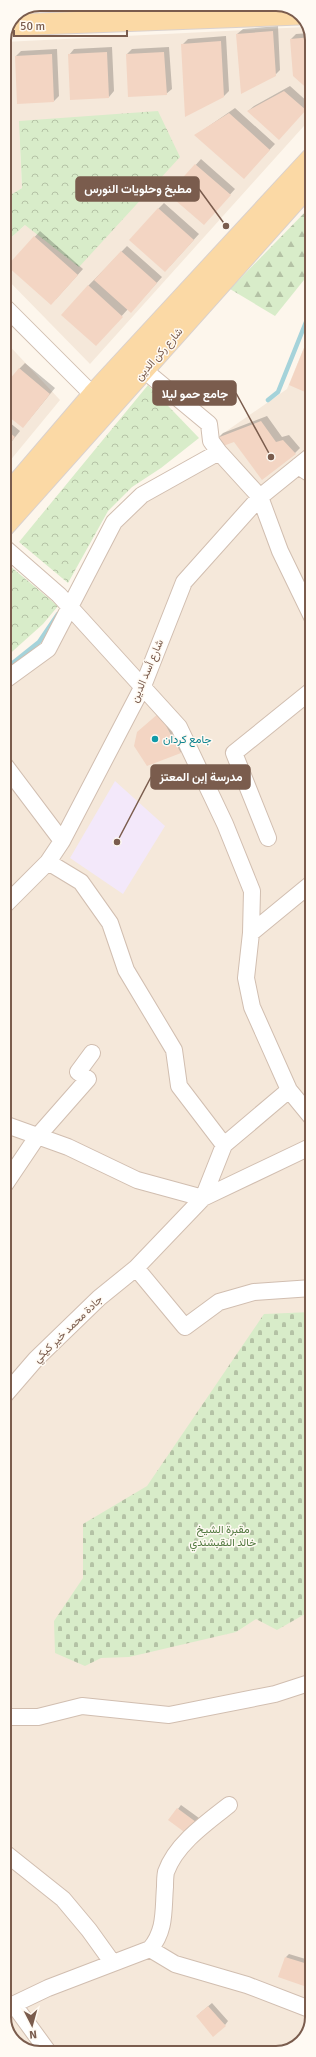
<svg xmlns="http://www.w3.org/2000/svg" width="316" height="2057" font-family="Signika,Vazirmatn,sans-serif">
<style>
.residential{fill:#f5e8da}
.education{fill:#f3e8fa}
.forest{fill:url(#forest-firs)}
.cemetery{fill:url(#cemetery-stones)}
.park{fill:url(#park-crowns)}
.shadow{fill:#0003}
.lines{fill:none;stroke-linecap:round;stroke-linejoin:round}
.stream{stroke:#a5d3da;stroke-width:4.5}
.building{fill:#f3d5c3}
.minor-casing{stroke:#d1beb0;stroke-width:18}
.major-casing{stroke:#dad1cd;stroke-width:23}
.minor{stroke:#fff;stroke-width:16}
.major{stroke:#fbd9a5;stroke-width:21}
.culture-dot{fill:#0f9aa8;stroke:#fffaf3;stroke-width:1.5}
.labels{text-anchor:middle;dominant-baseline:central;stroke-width:3;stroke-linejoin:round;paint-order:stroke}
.street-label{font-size:11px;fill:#7a5c4d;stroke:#fffaf3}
.culture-label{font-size:11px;fill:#0d838f;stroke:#fffaf3;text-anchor:start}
.park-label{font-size:11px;fill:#537a41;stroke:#fffaf3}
.rim{fill:none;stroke:#7a5c4d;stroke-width:2}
.leader{fill:none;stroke:#7a5c4d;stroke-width:1.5}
.callout-dot{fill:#7a5c4d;stroke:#fffaf3;stroke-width:1.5}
.callout{fill:#7a5c4d;stroke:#7a5c4d;stroke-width:1.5}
.callout-label{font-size:12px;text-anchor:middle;font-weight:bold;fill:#fff}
</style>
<defs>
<pattern id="forest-firs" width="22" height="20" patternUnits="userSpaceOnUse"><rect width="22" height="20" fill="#d8ecc9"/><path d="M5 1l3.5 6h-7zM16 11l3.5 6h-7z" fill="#b4c2a5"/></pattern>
<pattern id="cemetery-stones" width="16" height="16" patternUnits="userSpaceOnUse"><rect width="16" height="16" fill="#d8ecc9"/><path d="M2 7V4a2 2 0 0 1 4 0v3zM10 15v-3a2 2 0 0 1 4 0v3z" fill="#b4c2a5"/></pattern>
<pattern id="park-crowns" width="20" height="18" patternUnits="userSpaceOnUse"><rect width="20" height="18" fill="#d8ecc9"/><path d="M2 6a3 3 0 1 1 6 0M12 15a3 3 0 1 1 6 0" fill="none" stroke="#b4c2a5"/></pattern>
</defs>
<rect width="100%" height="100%" fill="#fdf6ec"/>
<!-- residential -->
<path class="residential" d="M307,27L312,36V117L90,364L4,276V244L25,225L19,121L22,188L4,199V42Z
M312,328V2017L303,2041L280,2053H36L15,2042L4,2021V691L57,649L118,523L146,498L225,453L215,439L287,389Z
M4,340L60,400L4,468Z"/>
<!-- education -->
<path class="education" d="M115,781L165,826L123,894L70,858Z"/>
<!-- forest -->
<path class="forest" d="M312,205V270L275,316L230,289Z"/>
<!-- cemetery -->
<path class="cemetery" d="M312,1312V1610L277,1630L256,1619L236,1632L129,1657L101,1658L85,1666L55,1653L54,1621L83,1578V1524L147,1486L264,1314Z"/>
<!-- park -->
<path class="park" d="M158,111L180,157L79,267L25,225L4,244V199L22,188L19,121Z
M148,385L199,438L161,468L132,487L108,511L68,583L19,542Z
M4,561L58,606L43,624L4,659Z"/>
<!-- shadow -->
<path class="shadow" d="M278,26L280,70L275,75L237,34L243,29Z
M310,33L312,36V91L291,39L296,34Z
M226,36L229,91L223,97L182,45L188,39Z
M112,47L114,91L109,97L69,55L74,49Z
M169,47L172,89L166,94L127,54L132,49Z
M57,49L59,96L54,101L16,56L21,51Z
M4,54L7,99L4,101Z
M290,86L310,104L284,133L248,111L254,106Z
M235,108L275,144L249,172L196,135Z
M4,112H8L10,160L4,166Z
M201,159L235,189L209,218L170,194Z
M164,203L199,234L170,266L158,209Z
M40,231L83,269L56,299L9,266Z
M127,246L162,277L136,306L128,309L101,339L88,286Z
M4,334L9,338L4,345Z
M25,363L55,388L28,421L19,369Z
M267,416L282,437L289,435L300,448L295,453L218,438L223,433Z
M4,418L20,431L4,451Z
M163,710L188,745L181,752L147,765Z
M181,1805L199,1818L191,1829L178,1809Z
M289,1954L312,1961L307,1981L303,1985L286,1957Z
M212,2003L228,2021L225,2025L200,2013Z"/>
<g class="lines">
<!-- stream -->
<path class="stream" d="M268,400L278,392L312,307
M4,670L39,642L58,614"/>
</g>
<!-- building -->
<path class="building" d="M273,31L276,76L241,94L236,34Z
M312,37V93L293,76L290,39Z
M221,41L224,97L185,117L181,44Z
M107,52L109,98L70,100L68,54Z
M164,52L167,95L128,97L126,54Z
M52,54L54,102L17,104L15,56Z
M284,91L306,110L279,140L247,111Z
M229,113L270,150L244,179L194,135Z
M195,164L231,195L204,225L168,194Z
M158,208L194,240L165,272L129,240Z
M34,236L78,275L51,305L7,266Z
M121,251L157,283L131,313L94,280Z
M88,285L123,317L96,346L61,315Z
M312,328V395L289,385Z
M19,368L50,394L23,428L4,413V386Z
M261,421L276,442L283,440L296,454L262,480L234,442L223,446L217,438Z
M4,428L15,437L4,451Z
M159,713L181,753L147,766L134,746L137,732Z
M177,1808L196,1822L187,1834L168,1820Z
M285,1957L311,1965L304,1986L278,1977Z
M208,2006L226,2026L213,2037L196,2016Z"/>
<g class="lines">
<defs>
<path id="minor" d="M166,4V18
M4,306L93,395
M144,370L209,424L211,441L219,452L260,497L280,551L312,617
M298,466L312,475
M4,547L59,595L179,727L225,824L252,891L251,933L246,978L252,1007L289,1090L312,1118
M4,681L48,649L114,522L142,495L219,452
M4,764L62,841
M268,838L234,753L312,690
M48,862L81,882L110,923L126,970L174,1050L179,1086L224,1145
M4,906L48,862L62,841L143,686L184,582L260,497L312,455
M251,933L312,883
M4,1124L68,1147L137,1180L203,1198L312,1146
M4,1186L37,1137L88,1079L78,1072L92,1053
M136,1268L185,1327L219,1302L254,1292L312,1288
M4,1396L36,1359L99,1298L136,1268L203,1198L224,1145L289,1090
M4,1717H38L82,1706L169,1715L275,1694L312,1682
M4,1852L63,1899L89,1930L112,1962
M150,1949L175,1964L247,1985L312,2010
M14,2005L49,2053
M4,2009L48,1988L150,1949C166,1930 163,1910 165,1887C165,1883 165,1877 166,1872C176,1844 206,1823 229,1805"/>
<path id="major" d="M10,25L299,14
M4,499L93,395L312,158
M4,526L312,181"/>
</defs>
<!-- minor casing -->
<use href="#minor" class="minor-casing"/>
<!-- major casing -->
<use href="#major" class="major-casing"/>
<!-- minor -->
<use href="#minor" class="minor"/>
<!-- major -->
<use href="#major" class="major"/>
</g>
<!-- markers -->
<circle class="culture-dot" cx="155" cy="739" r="4"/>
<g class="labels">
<!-- street labels -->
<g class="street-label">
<text transform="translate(159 354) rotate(-49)">شارع ركن الدين</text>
<text transform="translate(147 671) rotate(-67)">شارع أسد الدين</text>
<text transform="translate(68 1329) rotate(-44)">جادة محمد خير كيكي</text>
</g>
<!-- culture labels -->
<g class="culture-label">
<text x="163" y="739">جامع كردان</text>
</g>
<!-- park labels -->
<g class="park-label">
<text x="223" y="1529">مقبرة الشيخ<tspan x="223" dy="13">خالد النقبشندي</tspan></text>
</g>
</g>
<!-- crop -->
<path d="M0 0H316V2057H0ZM40 11H276A29 29 0 0 1 305 40V2017A29 29 0 0 1 276 2046H40A29 29 0 0 1 11 2017V40A29 29 0 0 1 40 11Z" fill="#fffaf3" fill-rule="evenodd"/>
<path class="rim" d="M40 11H276A29 29 0 0 1 305 40V2017A29 29 0 0 1 276 2046H40A29 29 0 0 1 11 2017V40A29 29 0 0 1 40 11Z"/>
<!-- callouts -->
<path class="leader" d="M226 226L199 189M271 457L236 393M117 842L151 777"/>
<g class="callout-dot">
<circle cx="226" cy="226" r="4"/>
<circle cx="271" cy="457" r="4"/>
<circle cx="117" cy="842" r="4"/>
</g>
<g class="callout">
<rect x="76" y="177" width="123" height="24" rx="4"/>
<rect x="153" y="381" width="83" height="24" rx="4"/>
<rect x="151" y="765" width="99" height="24" rx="4"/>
</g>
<g class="callout-label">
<text x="138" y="193">مطبخ وحلويات النورس</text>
<text x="195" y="398">جامع حمو ليلا</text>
<text x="201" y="781">مدرسة إبن المعتز</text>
</g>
<!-- north arrow -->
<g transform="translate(32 2025) rotate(174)" stroke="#fffaf3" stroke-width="3" paint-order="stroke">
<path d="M0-3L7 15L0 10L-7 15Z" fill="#7a5c4d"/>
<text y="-6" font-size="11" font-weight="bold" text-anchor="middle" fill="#7a5c4d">N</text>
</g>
<!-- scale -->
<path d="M14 30v6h113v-6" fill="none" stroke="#7a5c4d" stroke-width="2"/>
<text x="20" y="30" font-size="12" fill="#7a5c4d" stroke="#fffaf3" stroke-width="3" paint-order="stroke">50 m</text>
</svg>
